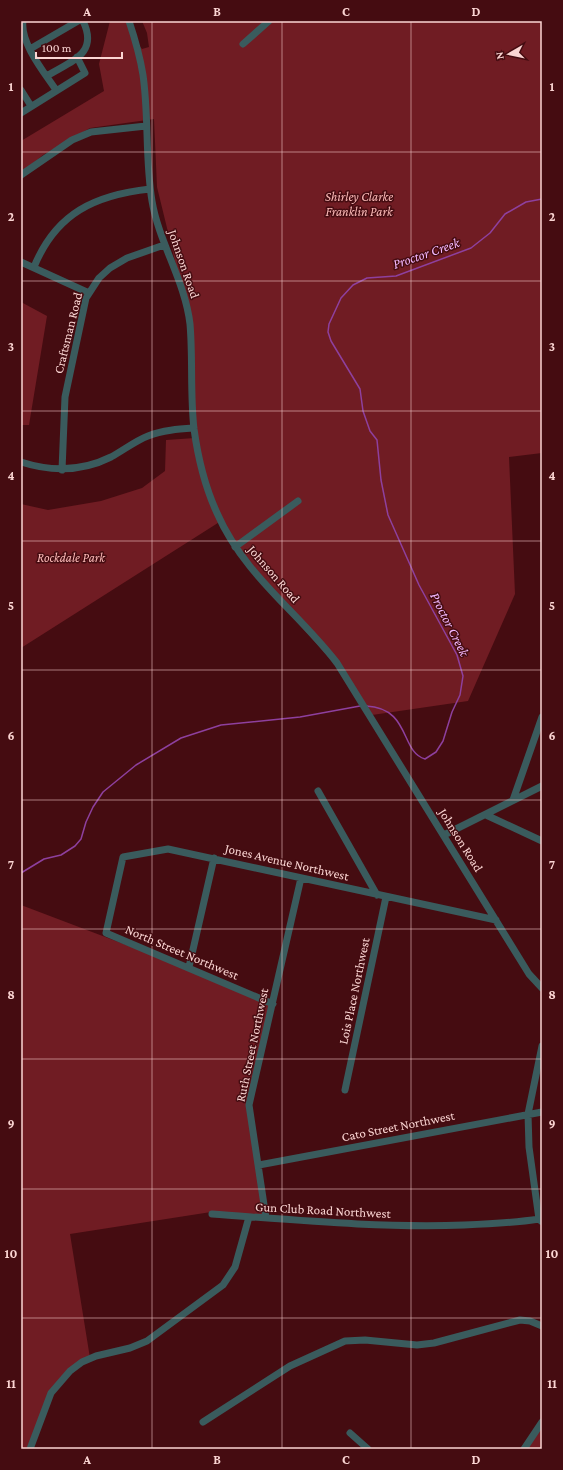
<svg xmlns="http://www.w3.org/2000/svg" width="563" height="1470" font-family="'Crimson Pro',serif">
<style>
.green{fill:#701c23}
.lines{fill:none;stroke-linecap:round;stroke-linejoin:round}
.stream{stroke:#8e409e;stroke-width:1.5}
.minor{stroke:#3a5b5d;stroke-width:7}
.grid{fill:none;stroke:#fbd5d3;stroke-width:1;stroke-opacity:0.55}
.labels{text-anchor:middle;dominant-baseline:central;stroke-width:3;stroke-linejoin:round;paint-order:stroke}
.park-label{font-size:13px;font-style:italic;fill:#fcbab8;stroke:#450c11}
.street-label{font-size:13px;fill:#fbd5d3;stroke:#450c11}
.water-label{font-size:14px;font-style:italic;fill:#f2b7fe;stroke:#450c11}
.neatline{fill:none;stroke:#fbd5d3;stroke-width:1.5}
.grid-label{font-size:13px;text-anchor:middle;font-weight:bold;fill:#fbd5d3}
</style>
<rect width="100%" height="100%" fill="#450c11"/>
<!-- green -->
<path class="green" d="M110,21H129L137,43L142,49L149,47L147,33L142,21H542V453L509,457L515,594L468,701L372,715L350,681L270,592L221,521L21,648V504L48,510L101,501L142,488L165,471L166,440L195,438V364L177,269L157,187L154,119L90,128L43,155L21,173V141L104,91L99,64Z
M21,302L47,316L29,425H21Z
M21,905L274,1001L251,1105L268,1218L211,1212L70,1234L90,1358L58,1383L32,1449H21Z
M542,1418V1449H520Z"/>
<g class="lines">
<!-- stream -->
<path class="stream" d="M366,706C411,708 400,752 425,759L436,752L443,741L452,712L460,695L463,676L457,655L419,585L388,515L381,480L377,440L370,431L363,411L360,389L331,341L328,332L329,324L341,298L353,285L367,278L396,276L471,248L490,233L505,214L526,202L542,199
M21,873L44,859L61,855L75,846L81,839L86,822L93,807L103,792L136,765L181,738L221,725L300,717L360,706"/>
<!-- minor -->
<path class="minor" d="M23,21C20,43 44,72 56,90
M129,21C135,39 140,56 143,75C149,117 145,159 152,201C159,243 185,281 190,324C193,359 190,394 194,429C198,458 205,487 217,513C244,575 297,611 337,663L529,974L542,988
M243,44L269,21
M30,49L78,21
M47,76C71,61 99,54 83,21
M21,90L31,106
M21,113L85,73L77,57
M21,175L72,140L91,132L146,126
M21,262L89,293
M34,267C56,213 95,195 150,189
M21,462C52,472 81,472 111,457C124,450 135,441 148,436C163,430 179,429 194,428
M62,470L65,397L86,298L99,278L110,268L127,258L164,245
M235,547L298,501
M318,791L377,895
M513,800L542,717
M486,815L542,841
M444,835L542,786
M189,967L214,858
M273,1004L106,933L123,857L168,849L496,920
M345,1090L386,897
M259,1165L542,1112
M212,1214C296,1220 379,1228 464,1225C489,1224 514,1223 539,1219L542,1217
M266,1218L249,1105L301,878
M541,1221L539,1219L529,1147L528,1114L542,1046
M203,1422L290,1366L345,1341L365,1340L417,1345L434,1343L520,1320L530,1321L542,1326
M350,1433L368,1449
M30,1449L51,1393L70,1371L82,1362L96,1356L130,1348L147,1341L223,1285L235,1267L249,1217
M524,1449L542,1422"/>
</g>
<!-- grid -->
<path class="grid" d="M152,21V1449M282,21V1449M411,21V1449M21,152H542M21,281H542M21,411H542M21,541H542M21,670H542M21,800H542M21,929H542M21,1059H542M21,1189H542M21,1318H542"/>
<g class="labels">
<!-- park labels -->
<g class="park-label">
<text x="359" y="196">Shirley Clarke<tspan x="359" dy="15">Franklin Park</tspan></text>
<text x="71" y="557">Rockdale Park</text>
</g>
<!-- street labels -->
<g class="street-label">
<text transform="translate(184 264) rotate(71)">Johnson Road</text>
<text transform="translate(68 333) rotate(-76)">Craftsman Road</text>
<text transform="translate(274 574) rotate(49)">Johnson Road</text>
<text transform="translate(461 840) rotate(58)">Johnson Road</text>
<text transform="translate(287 862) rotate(13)">Jones Avenue Northwest</text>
<text transform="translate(182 952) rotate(23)">North Street Northwest</text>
<text transform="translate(354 991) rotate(-78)">Lois Place Northwest</text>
<text transform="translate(252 1045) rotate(-78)">Ruth Street Northwest</text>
<text transform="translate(398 1126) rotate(-11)">Cato Street Northwest</text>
<text transform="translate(323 1210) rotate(3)">Gun Club Road Northwest</text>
</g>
<!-- water labels -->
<g class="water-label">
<text transform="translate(426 253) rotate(-19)">Proctor Creek</text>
<text transform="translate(450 624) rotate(63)">Proctor Creek</text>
</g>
</g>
<!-- border -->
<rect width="563" height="1470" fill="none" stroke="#450c11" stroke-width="44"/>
<!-- north arrow -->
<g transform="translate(509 54) rotate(261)" stroke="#450c11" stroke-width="3" paint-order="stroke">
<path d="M0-3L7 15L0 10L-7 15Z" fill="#fbd5d3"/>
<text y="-6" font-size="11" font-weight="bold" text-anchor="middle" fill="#fbd5d3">N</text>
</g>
<!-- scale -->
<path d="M36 52v6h86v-6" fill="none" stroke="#fbd5d3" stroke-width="2"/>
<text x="42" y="52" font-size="12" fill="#fbd5d3" stroke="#450c11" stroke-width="3" paint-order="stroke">100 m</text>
<rect x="22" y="22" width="519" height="1426" class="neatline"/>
<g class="grid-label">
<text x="87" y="16">A</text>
<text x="217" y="16">B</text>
<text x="346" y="16">C</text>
<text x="476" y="16">D</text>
<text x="11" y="91">1</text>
<text x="552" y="91">1</text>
<text x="11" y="221">2</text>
<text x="552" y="221">2</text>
<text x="11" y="351">3</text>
<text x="552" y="351">3</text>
<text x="11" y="480">4</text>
<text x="552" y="480">4</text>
<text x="11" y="610">5</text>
<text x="552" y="610">5</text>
<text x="11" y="740">6</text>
<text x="552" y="740">6</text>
<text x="11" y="869">7</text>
<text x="552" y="869">7</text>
<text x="11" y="999">8</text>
<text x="552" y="999">8</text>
<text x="11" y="1128">9</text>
<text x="552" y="1128">9</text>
<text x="11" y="1258">10</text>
<text x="552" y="1258">10</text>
<text x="11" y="1388">11</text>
<text x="552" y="1388">11</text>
<text x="87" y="1464">A</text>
<text x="217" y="1464">B</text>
<text x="346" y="1464">C</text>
<text x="476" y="1464">D</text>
</g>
</svg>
